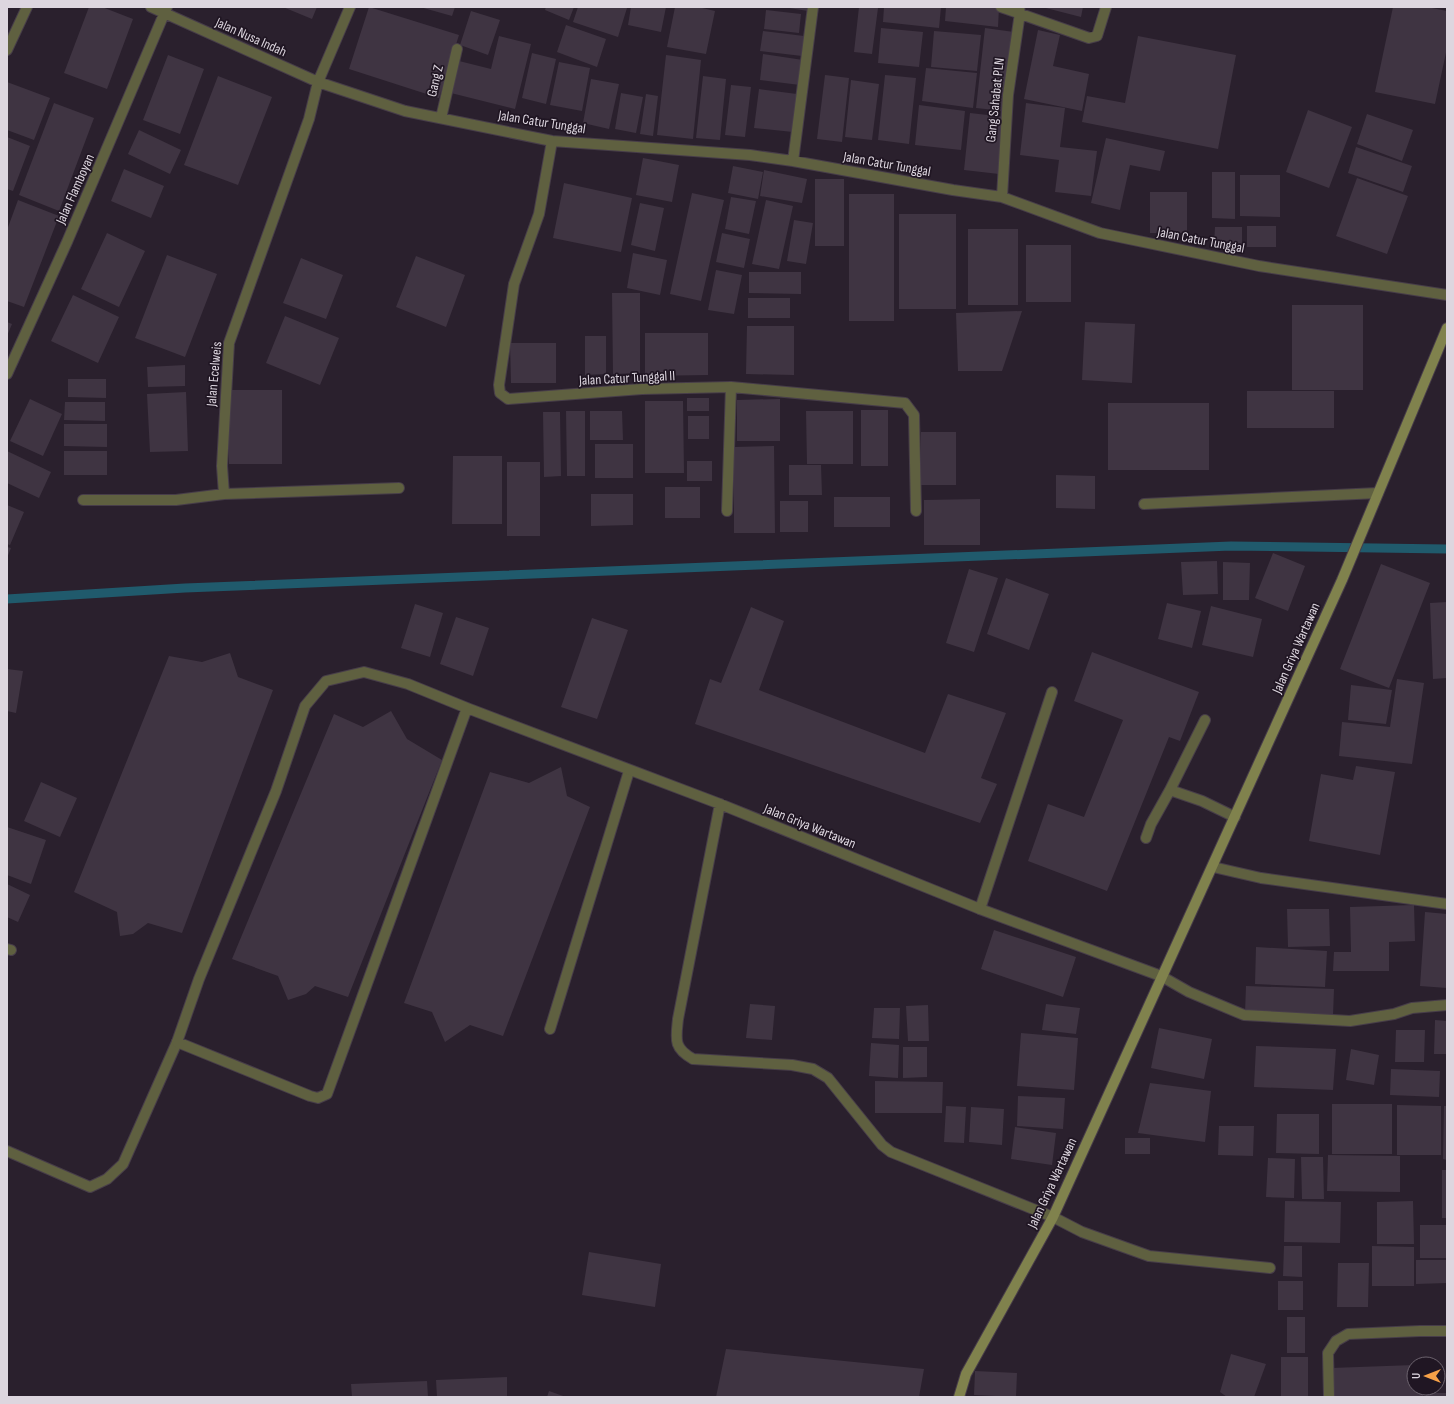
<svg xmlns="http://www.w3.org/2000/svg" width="1454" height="1404" font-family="'Sofia Sans Condensed',sans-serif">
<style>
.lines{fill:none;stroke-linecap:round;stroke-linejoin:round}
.stream{stroke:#205a6c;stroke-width:9}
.building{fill:#3f3442}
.lane-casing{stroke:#473d49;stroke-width:12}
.street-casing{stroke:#473d49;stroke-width:12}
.secondary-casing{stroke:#473d49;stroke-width:12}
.lane{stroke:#5f6040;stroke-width:10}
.street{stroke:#5f6040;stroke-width:10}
.secondary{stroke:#80824d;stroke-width:10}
.labels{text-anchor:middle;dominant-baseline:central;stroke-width:3.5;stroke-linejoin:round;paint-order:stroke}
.street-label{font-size:14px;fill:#ddd6df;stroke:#201623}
</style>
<rect width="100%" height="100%" fill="#2a202d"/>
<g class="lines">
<!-- stream -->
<path class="stream" d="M7,599L185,588L1231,546L1447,549"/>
</g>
<!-- building -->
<path class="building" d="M89,7H102L133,19L107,89L64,73Z
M283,7H317L312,19Z
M369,7L459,35L439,98L349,69Z
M420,7H455L452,16Z
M546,7H574L569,20L545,10Z
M578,7L627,8L618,37L573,22Z
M631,7H666L661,32L628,25Z
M675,7H698L715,11L706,54L667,47Z
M783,7H808V11Z
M859,7L878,8L872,54L854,52Z
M884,7H941L939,28L883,22Z
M946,7L999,8L998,27L945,21Z
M1042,7H1083L1081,17Z
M1393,7H1427L1447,11V48L1435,104L1375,92Z
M766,10L801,14L799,33L764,29Z
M471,11L500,20L488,55L460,45Z
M566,25L606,39L597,67L557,52Z
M881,28L923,32L919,67L878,63Z
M985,28L1014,32L1004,111L976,108Z
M1038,30L1060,35L1053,66L1089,74L1082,111L1024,99Z
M763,31L804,36L802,56L760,51Z
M934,31L981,35L977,71L931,67Z
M499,36L531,44L515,109L451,93L459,61L491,69Z
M1138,36L1236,55L1218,149L1082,122L1087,96L1125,103Z
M532,53L556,59L546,104L522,98Z
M763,54L803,60L800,85L760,80Z
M168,55L204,69L180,134L143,120Z
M666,55L701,60L693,139L657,135Z
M559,62L590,68L582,111L550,105Z
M926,68L977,73L973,108L922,101Z
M825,75L849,78L842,142L817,139Z
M885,75L916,78L909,144L878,140Z
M218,76L272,97L238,185L184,165Z
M703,76L726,79L720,140L696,138Z
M591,79L619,84L609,129L583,123Z
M851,80L879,84L872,140L845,137Z
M7,82L50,98L34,140L7,130Z
M731,85L751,87L745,137L725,135Z
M759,89L797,94L793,132L754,128Z
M621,93L643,97L636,133L615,129Z
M646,94L658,96L653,136L640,134Z
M54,103L94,118L59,211L19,195Z
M1026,103L1065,108L1060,147L1097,151L1091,196L1055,192L1059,160L1020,155Z
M919,105L965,111L961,150L915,145Z
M1308,110L1352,127L1329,188L1286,172Z
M970,113L1005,117L999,174L964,170Z
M1367,114L1413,130L1402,161L1357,144Z
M139,130L181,150L170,174L128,154Z
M7,137L30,146L13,191L7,189Z
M1106,138L1165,151L1160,171L1130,165L1120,210L1091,203Z
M1356,147L1412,166L1403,192L1348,173Z
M643,158L679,165L672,202L636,195Z
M733,166L763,172L758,199L728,193Z
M124,169L164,186L151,218L111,201Z
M764,170L807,179L802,203L760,196Z
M1212,172H1235V219L1212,218Z
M1240,175H1280V217L1240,216Z
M1357,178L1408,196L1387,254L1336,236Z
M815,179H844V246H815Z
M564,183L632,198L621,252L553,238Z
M1150,192H1187V233H1150Z
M692,193L724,200L701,301L670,294Z
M849,194H894V321H849Z
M731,197L756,201L749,234L725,229Z
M18,200L59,216L24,307L7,301V230Z
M766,200L793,206L779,269L752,264Z
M640,203L664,208L655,251L631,245Z
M899,214H956V309H899Z
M794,220L813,223L806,264L787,261Z
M1247,226H1276V247H1247Z
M1215,227H1242V246L1214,245Z
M968,229H1018V305H968Z
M107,233L145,251L119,307L81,289Z
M722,233L750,239L744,268L716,262Z
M1026,245H1071V302H1026Z
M633,253L667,260L660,295L627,288Z
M167,255L217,274L185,357L135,338Z
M416,256L465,275L446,327L396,307Z
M301,258L343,275L326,319L283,303Z
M716,270L742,275L734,314L708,310Z
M749,272H801V294L749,293Z
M612,293H640V373L613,374Z
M73,295L119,317L98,363L51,341Z
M748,298H790V318H748Z
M1292,305H1363V390H1292Z
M1022,311L1002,371H958L956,313Z
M285,316L339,338L320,385L266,363Z
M7,322L12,324L7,336Z
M1085,322L1135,324L1132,383L1082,380Z
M747,326H794V375L746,374Z
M645,333H708V375L645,376Z
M585,336H606V374L585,375Z
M510,343H556V383H511Z
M185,365V386L148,387L147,367Z
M68,379H106V398L68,397Z
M229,390H282V464H229Z
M1247,391H1334V428H1247Z
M186,392L188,451L150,452L147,394Z
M687,398H709V411H687Z
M30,399L62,414L43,456L10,441Z
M780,399V441H737V400Z
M645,401H683L684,473H645Z
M65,402H105V421L64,420Z
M1108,403H1209V470H1108Z
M861,410H888V466H861Z
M566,411H585V476H567Z
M590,411H622L623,440H590Z
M806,411H853V464H807Z
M543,412H560L561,476L544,477Z
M688,416H709V439H688Z
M64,424H107V447L64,446Z
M921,432H956V485H921Z
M595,444H633V478H595Z
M774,446L775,533H734V447Z
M7,451L51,472L39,498L7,483Z
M64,451H107V475H64Z
M453,456H502V524H452Z
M687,461H712V481H687Z
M507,462H540V536H507Z
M789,465H821L822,495H789Z
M1056,475L1095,476V509L1056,508Z
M665,487H700V518H665Z
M591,494H633V525L591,526Z
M834,497H890V527H834Z
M980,499V545H924V500Z
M780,501H808V532H780Z
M7,505L24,512L10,545L7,544Z
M7,547L11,548L7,558Z
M1273,553L1305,566L1288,611L1255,598Z
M1217,561L1218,594L1183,595L1181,562Z
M1223,562L1250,563L1249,600H1223Z
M1381,564L1430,583L1389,688L1340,669Z
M969,569L998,578L974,652L946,643Z
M1006,578L1049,594L1029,650L987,634Z
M1447,602V678L1433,679L1430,603Z
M1167,603L1201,611L1192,648L1158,639Z
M415,604L443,613L430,657L401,648Z
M1211,606L1262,619L1253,657L1202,645Z
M751,607L784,621L759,690L925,753L948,694L1006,713L981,778L997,784L980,823L695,724L710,679L721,683Z
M456,617L489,628L473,676L440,664Z
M592,618L628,630L597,719L561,707Z
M1092,652L1199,692L1180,741L1169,737L1107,891L1028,861L1048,804L1084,817L1123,720L1074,701Z
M230,653L238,677L273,690L182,933L148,923L133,934L120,936L117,912L74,892L169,656L202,662Z
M7,669L23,671L16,713L7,711Z
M1397,679L1424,683L1412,764L1339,756L1342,722L1390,727Z
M1351,685L1392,690L1386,724L1348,720Z
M391,711L407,739L442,760L348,997L315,986L306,994L288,1000L278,976L232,959L334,714L363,727Z
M1356,766L1395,772L1380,855L1309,841L1321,774L1353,780Z
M561,767L567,796L590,807L503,1036L470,1025L445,1042L432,1012L404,1003L490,772L529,783Z
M41,782L77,798L60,837L24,821Z
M7,827L46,840L31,884L7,875Z
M7,884L30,895L18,922L7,917Z
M1414,905L1415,941L1389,942V971H1333L1334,952H1351L1350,907Z
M1287,909H1329L1330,946L1288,947Z
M1425,912L1447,914V988L1420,986Z
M994,930L1076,957L1063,997L981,969Z
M1256,947L1327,951L1325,987L1255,984Z
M1246,986L1334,989L1333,1016L1245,1013Z
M750,1004L775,1006L772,1040L746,1038Z
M1046,1004L1080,1008L1076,1034L1042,1030Z
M928,1005L929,1041H908L906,1006Z
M874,1008H900L899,1039L872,1038Z
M1435,1020L1447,1021V1054H1434Z
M1159,1028L1212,1039L1204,1079L1151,1068Z
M1396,1030H1425L1424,1062H1395Z
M1021,1033L1078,1038L1074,1090L1017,1086Z
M871,1043L899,1045L898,1078L869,1076Z
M1256,1046L1336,1049L1333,1090L1254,1087Z
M903,1047H927V1077L903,1078Z
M1351,1049L1379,1055L1374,1085L1346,1080Z
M1391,1069L1440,1071L1439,1097L1390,1095Z
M875,1081L943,1082L942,1113H875Z
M1150,1083L1211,1091L1205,1142L1138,1133Z
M1018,1096L1065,1098L1063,1129L1017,1126Z
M1332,1104H1392V1154H1332Z
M1397,1105L1441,1106V1155H1397Z
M946,1106L966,1107L964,1143L944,1142Z
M1444,1106H1447V1160L1443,1159Z
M971,1107L1004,1109L1002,1145L969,1142Z
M1277,1114H1319V1154L1276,1153Z
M1219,1126H1254L1253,1156L1218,1155Z
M1015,1127L1056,1133L1052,1165L1011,1159Z
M1125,1138H1150V1154H1125Z
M1328,1155L1400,1156V1192L1327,1191Z
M1301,1157H1323L1324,1199H1302Z
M1268,1158L1295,1159L1294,1198L1266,1197Z
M1442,1170H1447V1218H1442Z
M1285,1201L1341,1202L1340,1243L1284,1242Z
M1413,1201L1414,1244H1377V1202Z
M1420,1225H1447V1258H1420Z
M1284,1246H1302V1277L1283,1276Z
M1372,1246L1414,1247V1286H1372Z
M589,1252L661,1264L655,1307L582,1295Z
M1416,1260H1447V1283L1416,1284Z
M1338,1263H1369L1368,1307H1337Z
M1278,1281H1303V1310H1278Z
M1287,1317H1305V1353H1287Z
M726,1349L924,1369L919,1397H716Z
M1231,1354L1266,1364L1254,1397H1227L1220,1392Z
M1281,1357H1308V1397H1281Z
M1414,1365V1388H1423V1397H1332L1331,1368Z
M975,1371L1017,1373L1016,1397L974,1395Z
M507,1377V1397H437L436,1380Z
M427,1381L428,1397H352L351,1384Z
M549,1391L566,1397H547Z
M1426,1393H1447V1397H1426Z"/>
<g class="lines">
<defs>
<path id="lane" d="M1144,504L1378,493
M1170,790L1205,720
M1146,838L1151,824L1170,790L1202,801L1235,817
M1213,867L1261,878L1447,904
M980,909L1052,692
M550,1029L629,771
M7,1151L90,1187L107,1179L123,1164L177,1042
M1053,1217L1082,1232L1149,1256L1270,1268"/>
<path id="street" d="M151,7L318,82L405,111L552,141L750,155L793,161L953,190L1002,197L1100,233L1259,266L1447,295
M1001,7L1089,38L1097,36L1106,7
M7,50L27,7
M441,118L457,49
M552,141L539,214L514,284L499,385L500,393L508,399L642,389L731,387L905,403L914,415L916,511
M793,161L813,7
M1002,197L1008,95L1020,13L1019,7
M7,374L67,242L167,7
M224,494L399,488
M83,500H176L224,494L222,466L229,343L309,119L318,82L350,7
M727,511L731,387
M467,708L327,1094L318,1098L310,1096L177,1042L199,979L276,791L305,706L326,681L364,672L408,684L467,708L720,804L980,909L1161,976L1189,992L1244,1015L1350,1021L1394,1014L1412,1008L1447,1005
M720,804L678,1019C676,1039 673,1048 693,1059L792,1065L813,1069L828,1078L882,1145L891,1152L1053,1217
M7,949L11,950
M1329,1397L1328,1353L1336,1341L1348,1334L1420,1331H1447"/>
<path id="secondary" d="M959,1397L966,1374L1053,1217L1342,580L1447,328"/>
</defs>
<!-- lane casing -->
<use href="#lane" class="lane-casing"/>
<!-- street casing -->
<use href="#street" class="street-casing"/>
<!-- secondary casing -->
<use href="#secondary" class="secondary-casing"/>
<!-- lane -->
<use href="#lane" class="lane"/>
<!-- street -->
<use href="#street" class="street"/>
<!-- secondary -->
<use href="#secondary" class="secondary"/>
</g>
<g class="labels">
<!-- street labels -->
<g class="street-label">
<text transform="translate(251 37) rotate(24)">Jalan Nusa Indah</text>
<text transform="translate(435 81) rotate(-77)">Gang Z</text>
<text transform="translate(995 100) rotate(-84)">Gang Sahabat PLN</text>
<text transform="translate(542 122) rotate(9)">Jalan Catur Tunggal</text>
<text transform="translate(887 164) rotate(10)">Jalan Catur Tunggal</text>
<text transform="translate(75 189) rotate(-66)">Jalan Flamboyan</text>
<text transform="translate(1201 240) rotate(11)">Jalan Catur Tunggal</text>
<text transform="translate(214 374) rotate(-85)">Jalan Ecelweis</text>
<text transform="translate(627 378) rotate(-3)">Jalan Catur Tunggal II</text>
<text transform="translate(1296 648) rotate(-66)">Jalan Griya Wartawan</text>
<text transform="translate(810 826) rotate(22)">Jalan Griya Wartawan</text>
<text transform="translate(1052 1183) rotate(-65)">Jalan Griya Wartawan</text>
</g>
</g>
<!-- border -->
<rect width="1454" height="1404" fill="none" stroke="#ddd6df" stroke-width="16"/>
<!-- north arrow -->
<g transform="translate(1426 1376) rotate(270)"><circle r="19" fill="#201623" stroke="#6c636e"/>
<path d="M0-3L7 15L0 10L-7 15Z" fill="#f7a148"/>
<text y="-6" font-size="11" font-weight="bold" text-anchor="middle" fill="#ddd6df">U</text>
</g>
</svg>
